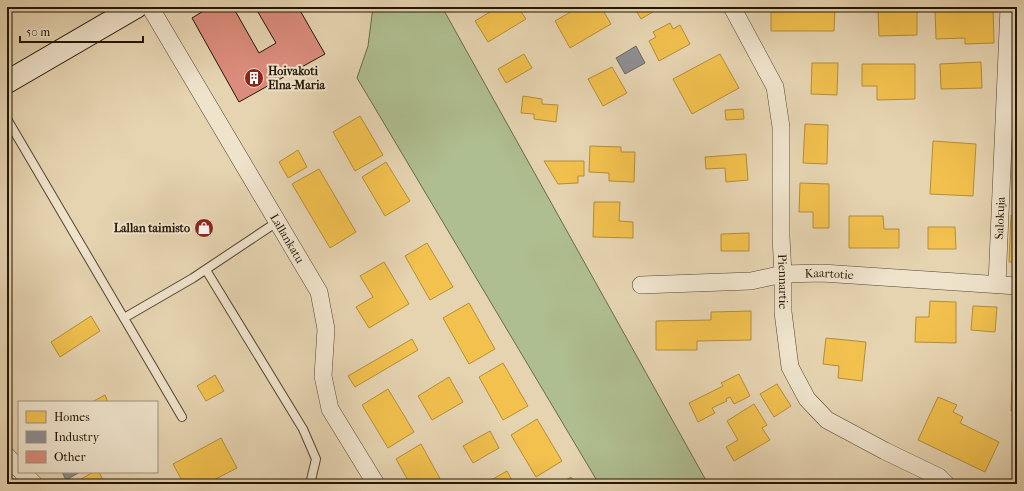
<svg xmlns="http://www.w3.org/2000/svg" width="1024" height="491" font-family="'IM FELL French Canon',serif">
<style>
.green{fill:#afbe90;stroke:#696a4a}
.homes{fill:#f2c14e;stroke:#b48e38}
.industry{fill:#8d8d92;stroke:#6d6967}
.building{fill:#db8c7c;stroke:#231603}
.lines{fill:none;stroke-linecap:round;stroke-linejoin:round}
.lane-casing{stroke:#54462e;stroke-width:10}
.street-casing{stroke:#54462e;stroke-width:18}
.secondary-casing{stroke:#231603;stroke-width:24}
.lane{stroke:#efe3cc;stroke-width:8}
.street{stroke:#efe3cc;stroke-width:17}
.secondary{stroke:#efe3cc;stroke-width:22}
.labels{text-anchor:middle;dominant-baseline:central;stroke-width:4;stroke-linejoin:round;paint-order:stroke}
.poi-label{font-size:12px;font-weight:bold;fill:#231603;stroke:#efe3cc;text-anchor:start}
.street-label{font-size:12px;fill:#231603;stroke:#efe3cc}
</style>
<rect width="100%" height="100%" fill="#e6d4b1"/>
<filter id="stains"><feTurbulence type="fractalNoise" baseFrequency=".005" numOctaves="4"/><feColorMatrix values="0 0 0 0 .2 0 0 0 0 .09 0 0 0 0 .02 0 0 0 .5 -.17"/></filter>
<radialGradient id="worn" r=".72"><stop offset=".6" stop-color="#630" stop-opacity="0"/><stop offset="1" stop-color="#630" stop-opacity=".3"/></radialGradient>
<!-- green -->
<path class="green" d="M373,7H442L708,484H599L357,78L368,46Z"/>
<!-- homes -->
<path class="homes" d="M498,7H518L526,19L488,42L475,21Z
M579,7H601L611,24L570,48L555,21Z
M634,7H661L641,19Z
M771,7H835L834,31H771Z
M948,7H993L994,43L965,44V38L936,39L935,8Z
M878,9H917V35L879,36Z
M670,23L673,29L680,25L690,44L659,61L649,41L656,37L653,32Z
M524,54L532,68L506,83L498,69Z
M720,54L739,88L692,114L673,79Z
M981,62L982,88L941,89L940,64Z
M812,63H838L837,95L811,94Z
M862,64H915V99L877,100V86H862Z
M612,67L627,93L603,106L588,79Z
M523,96L542,99V104L558,105L556,122L534,119V114L521,113Z
M743,109L744,119L726,120L725,110Z
M360,116L383,155L355,171L333,132Z
M805,124L828,125L827,164L803,163Z
M933,141L976,144L973,196L930,194Z
M590,146L621,147V152H635L634,182L609,181V173L589,172Z
M298,150L307,167L288,178L279,162Z
M746,154L748,180L726,182L725,168L706,169L705,157Z
M544,161H584V176H578V183L558,184Z
M386,162L410,201L385,216L362,177Z
M319,169L356,232L330,248L292,184Z
M800,183L829,184V228H813V212H799Z
M594,202H620L619,221L633,222V238L593,237Z
M1011,215H1017V262H1009Z
M849,216H883L884,229H899V248H849Z
M928,227H955L956,249H928Z
M749,233V251H721V234Z
M427,243L453,287L430,300L405,256Z
M384,262L409,304L369,328L356,307L373,297L360,276Z
M930,301L956,302V343L915,342L916,317H929Z
M469,303L495,349L469,364L443,318Z
M973,306L997,307L995,332L971,330Z
M1013,309L1017,310V340H1012Z
M751,311V340L697,341V350H656V321L711,320V312Z
M91,316L100,331L60,357L51,342Z
M826,338L866,342L862,381L838,378L839,366L823,364Z
M412,339L418,350L355,387L348,376Z
M503,363L528,406L503,420L479,377Z
M739,374L750,396L734,404L730,397L726,399L727,401L712,408L715,413L698,422L689,403L723,386L721,383Z
M215,375L224,391L206,401L197,386Z
M449,377L463,402L432,420L418,396Z
M1012,381H1017V411H1011Z
M777,384L791,406L774,417L760,394Z
M388,389L414,432L388,448L362,405Z
M105,395L108,402H92Z
M938,397L957,405L953,412L963,417L960,423L999,442L985,472L918,440Z
M754,404L767,425L762,428L770,440L734,461L726,447L738,440L727,421Z
M537,419L562,461L536,477L511,435Z
M490,431L499,448L473,463L463,446Z
M221,438L237,468L206,484H184L173,464Z
M421,444L443,484H410L396,459Z
M507,471L514,484H484Z
M93,472H99L103,480L96,484H73Z
M571,477L575,484H558Z
M873,479L875,484H859Z"/>
<!-- industry -->
<path class="industry" d="M636,46L645,63L625,74L616,58Z
M62,472H80L66,480Z"/>
<!-- building -->
<path class="building" d="M210,7H233L259,53L276,43L255,7H298L325,54L239,102L192,18Z"/>
<g class="lines">
<defs>
<path id="lane" d="M7,119L182,417
M206,270L303,429L316,459L310,484
M124,318L193,278L277,222"/>
<g id="street">
<path id="s1" d="M150,7L319,292L326,329L323,376L330,409L376,484"/>
<path id="s2" d="M732,7L775,87L781,127V237L783,274V312L790,367L807,399L827,420L885,451L939,477L946,484"/>
<path id="s3" d="M997,284L1009,7"/>
<path id="s4" d="M641,285L751,281L783,274L822,273L1017,286"/>
<path d="M7,456L19,469"/>
<path d="M22,472L34,484"/>
</g>
<path id="secondary" d="M7,82L136,7"/>
</defs>
<!-- lane casing -->
<use href="#lane" class="lane-casing"/>
<!-- street casing -->
<use href="#street" class="street-casing"/>
<!-- secondary casing -->
<use href="#secondary" class="secondary-casing"/>
<!-- lane -->
<use href="#lane" class="lane"/>
<!-- street -->
<use href="#street" class="street"/>
<!-- secondary -->
<use href="#secondary" class="secondary"/>
</g>
<!-- icons -->
<defs>
<symbol id="building-disc" viewBox="-11 -11 22 22"><circle r="9.5" fill="#8f2418" stroke="#efe3cc"/><path d="M-4-6H4V6H1V3H-1V6H-4ZM-2.5-4.3h1.7v1.8h-1.7ZM.8-4.3h1.7v1.8H.8ZM-2.5-1h1.7V.8h-1.7ZM.8-1h1.7V.8H.8Z" fill="#fff"/></symbol>
<symbol id="shop-disc" viewBox="-11 -11 22 22"><circle r="9.5" fill="#8f2418" stroke="#efe3cc"/><path d="M-5-2.5h2.3a2.7 3.5 0 0 1 5.4 0H5L5.5 6h-11ZM-1.5-2.5h3a1.5 2.3 0 0 0-3 0Z" fill="#fff"/></symbol>
</defs>
<g fill-rule="evenodd">
<use href="#building-disc" x="243" y="67" width="22" height="22"/>
<use href="#shop-disc" x="193" y="217" width="22" height="22"/>
</g>
<g class="labels">
<!-- poi labels -->
<g class="poi-label">
<text x="268" y="71">Hoivakoti<tspan x="268" dy="14">Elna-Maria</tspan></text>
<text x="190" y="228" text-anchor="end">Lallan taimisto</text>
</g>
<!-- street labels -->
<g class="street-label">
<text stroke="none"><textPath href="#s3" startOffset="66">Salokuja</textPath></text>
<text stroke="none"><textPath href="#s1" startOffset="269">Lallankatu</textPath></text>
<text stroke="none"><textPath href="#s4" startOffset="189">Kaartotie</textPath></text>
<text stroke="none"><textPath href="#s2" startOffset="286">Piennartie</textPath></text>
</g>
</g>
<!-- margin -->
<rect width="1024" height="491" fill="none" stroke="#e6d4b1" stroke-width="24"/>
<rect x="8" y="8" width="1008" height="475" fill="none" stroke="#231603" stroke-width="2"/>
<rect x="12" y="12" width="1000" height="467" fill="none" stroke="#231603"/>
<!-- legend -->
<rect x="18" y="401" width="140" height="72" fill="#efe3cc" stroke="#9d917c"/>
<rect x="26" y="411" width="20" height="12" fill="#f2c14e" stroke="#9d917c"/>
<text x="54" y="421" font-size="12" fill="#231603">Homes</text>
<rect x="26" y="431" width="20" height="12" fill="#8d8d92" stroke="#9d917c"/>
<text x="54" y="441" font-size="12" fill="#231603">Industry</text>
<rect x="26" y="451" width="20" height="12" fill="#db8c7c" stroke="#9d917c"/>
<text x="54" y="461" font-size="12" fill="#231603">Other</text>
<!-- scale -->
<path d="M20 36v6h123v-6" fill="none" stroke="#231603" stroke-width="2"/>
<text x="26" y="36" font-size="12" fill="#231603" stroke="#efe3cc" stroke-width="3" paint-order="stroke">50 m</text>
<rect width="100%" height="100%" filter="url(#stains)"/>
<rect width="100%" height="100%" fill="url(#worn)"/>
</svg>
